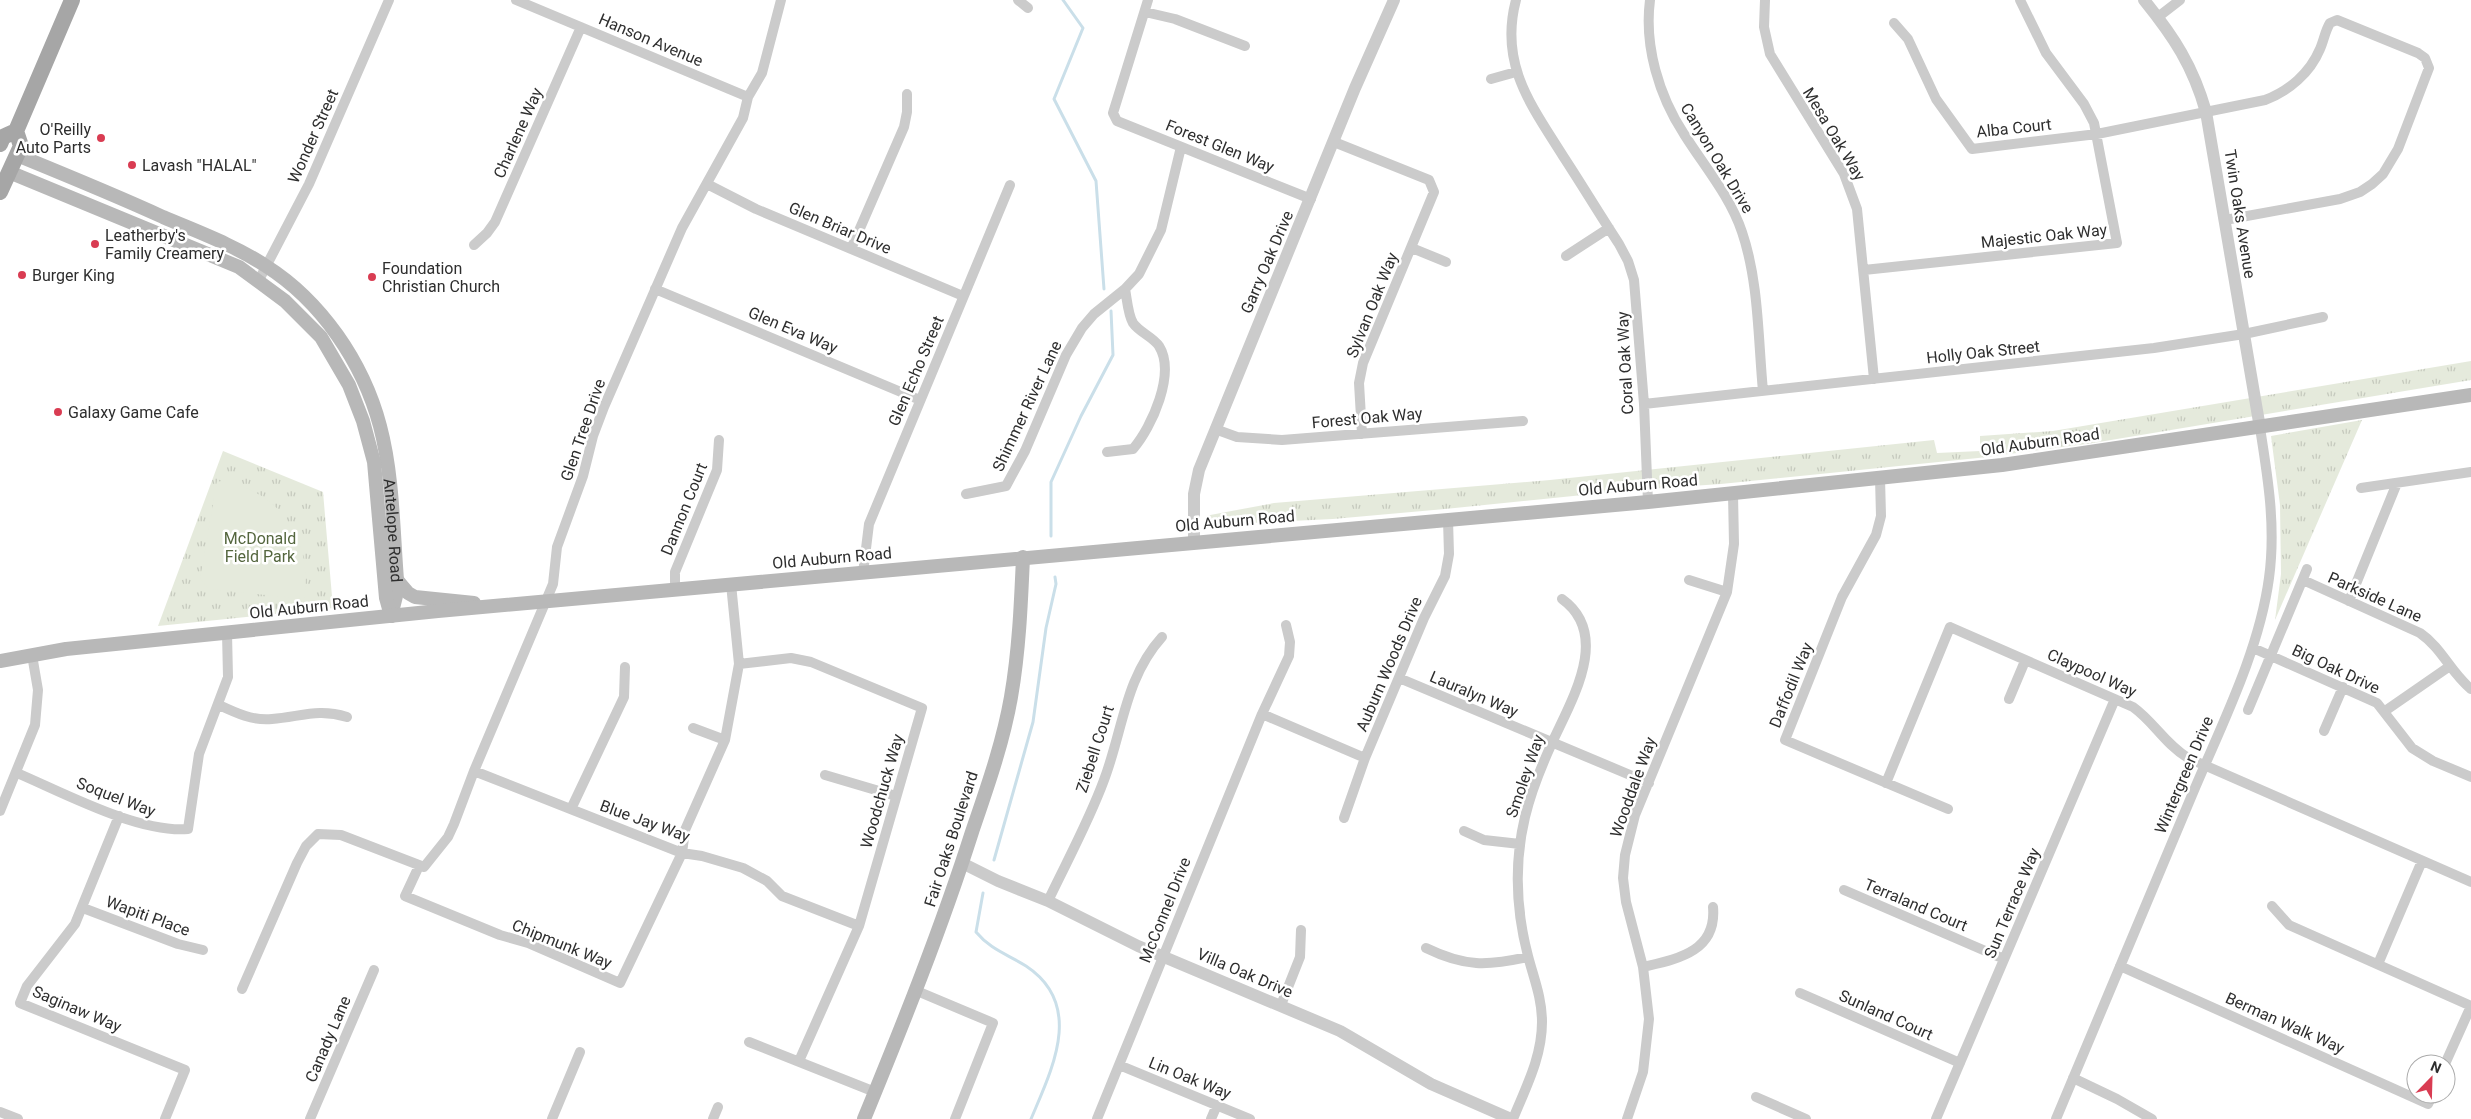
<svg xmlns="http://www.w3.org/2000/svg" width="2471" height="1119" font-family="Roboto,sans-serif">
<style>
.park{fill:url(#park-tufts)}
.pitch{fill:#e5eadc}
.lines{fill:none;stroke-linecap:round;stroke-linejoin:round}
.stream{stroke:#cadfe9;stroke-width:3}
.minor{stroke:#cbcbcb;stroke-width:10}
.tertiary{stroke:#cbcbcb;stroke-width:12}
.secondary{stroke:#b8b8b8;stroke-width:14}
.primary{stroke:#a6a6a6;stroke-width:16}
.poi-dot{fill:#d93c52;stroke:#fff;stroke-width:2}
.labels{text-anchor:middle;dominant-baseline:central;stroke-width:5;stroke-linejoin:round;paint-order:stroke}
.street-label{font-size:16px;fill:#2e2e2e;stroke:#fff}
.poi-label{font-size:16px;fill:#2e2e2e;stroke:#fff;text-anchor:start}
.park-label{font-size:16px;fill:#54663e;stroke:#fff}
</style>
<defs>
<pattern id="park-tufts" width="24" height="20" patternUnits="userSpaceOnUse" patternTransform="scale(1.25)"><rect width="24" height="20" fill="#e5eadc"/><path d="M3 7l-1-3M5 7V3M7 7l1-3M15 17l-1-3M17 17v-4M19 17l1-3" fill="none" stroke="#c5c9bd"/></pattern>
</defs>
<rect width="100%" height="100%" fill="#fff"/>
<!-- park -->
<path class="park" d="M2471,361V380L2093,443L1978,458L1721,484L1632,490L1445,509L1333,519L1210,525L1205,516L1274,503L1550,480L1934,440L1937,453L1980,451V436L2053,431Z
M2362,420L2275,620L2281,574L2280,505L2271,436Z
M223,451L323,492L333,608L158,626Z"/>
<!-- pitch -->
<path class="pitch" d="M217,481C278,487 314,540 304,599L209,589L200,579Z"/>
<g class="lines">
<!-- stream -->
<path class="stream" d="M1063,0L1083,28L1054,99L1096,181L1104,289
M1051,536V482L1081,416L1113,355L1111,311
M994,860L1033,722L1046,628L1056,584L1055,577
M983,893L976,932C991,950 1007,954 1026,966C1085,1005 1052,1069 1031,1119"/>
<!-- minor -->
<path class="minor" d="M516,0L748,97
M1018,0L1028,8
M1148,0L1113,113L1117,121L1311,199
M1516,0C1499,64 1531,105 1563,156C1582,185 1600,215 1619,244L1628,261L1634,280L1644,404L1648,502
M1650,0C1644,46 1659,96 1684,134C1704,166 1730,196 1742,232C1759,282 1758,339 1763,391
M1765,0L1764,27L1770,54L1844,174L1857,209L1874,379
M1145,12L1175,19L1245,46
M2158,17L2180,0
M1894,23L1908,39L1936,99L1972,149L2097,134L2265,100C2289,91 2310,73 2320,49C2324,40 2325,31 2330,23L2337,20L2418,53L2425,58L2429,68L2398,149L2383,174L2372,184L2360,192L2340,199L2225,220
M1491,79L1516,72
M1334,142L1429,180L1434,192L1363,363L1359,383L1362,434
M707,184L756,209L963,296
M474,245L487,233L495,222L581,27
M1412,248L1446,262
M851,249L904,127L907,112V94
M1566,256L1609,228
M1864,270L2117,243L2094,123L2084,104L2046,53L2020,0
M259,280L309,184L389,0
M655,289L920,400
M1644,404L2154,348L2244,334L2323,317
M1215,429L1237,437L1282,440L1523,421
M1107,452L1133,449C1152,427 1176,373 1159,346C1153,337 1139,332 1133,323C1128,315 1127,299 1125,289
M1880,478L1881,516L1876,535L1842,597L1785,740L1948,809
M2361,488L2471,472
M966,494L1006,486L1025,451L1066,355L1082,328L1094,314L1125,289L1139,274L1161,230L1181,147
M863,573L869,524L1010,185
M1689,580L1727,592
M2303,580L2420,633C2442,648 2451,673 2471,689
M675,589V572L717,470L719,440
M2349,601L2397,483
M2253,648L2377,703L2412,748L2433,761L2471,777
M739,664L791,658L811,662L922,708L859,926L799,1061
M1399,678L1649,783
M2009,699L2025,661
M219,705C236,713 253,721 272,719C300,717 318,708 347,717
M2248,710L2307,569
M2385,711L2450,666
M1262,714L1365,758
M693,728L725,740
M2324,731L2343,687
M474,771L682,853L702,856L743,868L767,881L782,896L859,926
M17,773C64,793 138,833 188,829L199,754L228,677L227,633
M825,775L896,796
M1886,783L1950,627L2133,707C2154,722 2165,744 2188,758L2471,882
M571,809L624,697L625,667
M0,811L35,725L38,690L32,655
M119,816L75,924L27,986L20,1003L185,1070L165,1119
M1344,818L1365,758L1424,618L1445,576L1449,554L1448,520
M1464,831L1484,840L1520,844
M419,866L405,896L500,935L528,943L620,983L682,853L685,830L725,740L739,664L731,584
M1844,890L2004,959
M1048,901C1067,861 1089,821 1104,780C1123,730 1125,678 1162,637
M2272,906L2289,925L2471,1006L2445,1064
M83,908L178,944L203,950
M1426,948C1465,967 1487,966 1528,957
M2378,964L2422,861
M2120,966L2428,1104L2433,1094
M1643,967C1677,959 1717,952 1713,907
M242,989L297,863L306,846L318,834L341,835L424,867L448,837L454,824L474,771L553,584L557,547L583,476L593,436L604,407L682,228L743,118L748,97L762,73L781,0
M917,991L993,1023L955,1119
M1800,993L1960,1063
M1281,1005L1300,957L1301,930
M749,1042L875,1092
M1119,1065L1250,1119
M2073,1078L2117,1099L2152,1119
M1756,1097L1806,1119
M0,1112L18,1119
M310,1119L374,970
M552,1119L580,1052
M713,1119L718,1107
M1097,1119L1262,714L1289,656L1290,642L1286,625
M1211,1119L1217,1105
M1513,1119C1526,1087 1542,1057 1542,1022C1542,998 1534,979 1528,956C1516,910 1514,863 1525,817C1531,792 1541,767 1552,743C1571,701 1612,635 1562,599
M1627,1119L1643,1072L1649,1019L1643,967L1626,902L1623,878L1625,855L1635,815L1727,592L1734,544L1733,494
M1936,1119L2115,699
M2056,1119C2101,1011 2147,903 2192,795C2221,726 2259,652 2269,578C2276,527 2268,478 2260,428"/>
<!-- tertiary -->
<path class="tertiary" d="M2144,0C2174,37 2193,66 2206,112L2260,428
M1194,542V494L1199,470L1355,88L1394,0
M962,863L998,881L1048,901L1138,946L1340,1031L1431,1084L1511,1119"/>
<!-- secondary -->
<g class="secondary">
<path id="s1" d="M17,155C66,175 115,195 163,217C198,232 234,245 266,266C321,301 363,362 380,426C393,475 393,529 397,580L396,596L391,616"/>
<path d="M9,172L239,267L285,301L321,337L349,385L363,421L374,462L386,598L391,616"/>
<path d="M397,580L408,593L415,597L474,603"/>
<path d="M0,661L66,649L438,611L1648,502L2002,465L2471,395"/>
<path d="M864,1119C903,1024 941,929 972,832C987,788 1003,743 1011,697C1019,651 1021,604 1023,557"/>
</g>
<!-- primary -->
<path class="primary" d="M0,144L3,137L16,131
M0,192L21,146L16,131L72,0"/>
</g>
<!-- markers -->
<g class="poi-dot">
<circle cx="101" cy="138" r="5"/>
<circle cx="132" cy="165" r="5"/>
<circle cx="95" cy="244" r="5"/>
<circle cx="22" cy="275" r="5"/>
<circle cx="372" cy="277" r="5"/>
<circle cx="58" cy="412" r="5"/>
</g>
<g class="labels">
<!-- street labels -->
<g class="street-label">
<text transform="translate(651 40) rotate(23)">Hanson Avenue</text>
<text transform="translate(2014 128) rotate(-6)">Alba Court</text>
<text transform="translate(518 133) rotate(-66)">Charlene Way</text>
<text transform="translate(1834 134) rotate(59)">Mesa Oak Way</text>
<text transform="translate(313 136) rotate(-66)">Wonder Street</text>
<text transform="translate(1220 146) rotate(22)">Forest Glen Way</text>
<text transform="translate(1717 158) rotate(59)">Canyon Oak Drive</text>
<text transform="translate(2240 214) rotate(81)">Twin Oaks Avenue</text>
<text transform="translate(840 228) rotate(23)">Glen Briar Drive</text>
<text transform="translate(2044 236) rotate(-6)">Majestic Oak Way</text>
<text transform="translate(1267 262) rotate(-67)">Garry Oak Drive</text>
<text transform="translate(1372 305) rotate(-68)">Sylvan Oak Way</text>
<text transform="translate(793 330) rotate(23)">Glen Eva Way</text>
<text transform="translate(1983 352) rotate(-6)">Holly Oak Street</text>
<text transform="translate(1625 363) rotate(-93)">Coral Oak Way</text>
<text transform="translate(916 371) rotate(-67)">Glen Echo Street</text>
<text transform="translate(1027 406) rotate(-65)">Shimmer River Lane</text>
<text transform="translate(1367 418) rotate(-5)">Forest Oak Way</text>
<text transform="translate(583 430) rotate(-71)">Glen Tree Drive</text>
<text transform="translate(2040 442) rotate(-8)">Old Auburn Road</text>
<text transform="translate(1638 485) rotate(-5)">Old Auburn Road</text>
<text transform="translate(684 509) rotate(-68)">Dannon Court</text>
<text transform="translate(1235 521) rotate(-5)">Old Auburn Road</text>
<text stroke="none"><textPath href="#s1" startOffset="579">Antelope Road</textPath></text>
<text transform="translate(832 558) rotate(-5)">Old Auburn Road</text>
<text transform="translate(2375 597) rotate(24)">Parkside Lane</text>
<text transform="translate(309 607) rotate(-6)">Old Auburn Road</text>
<text transform="translate(1389 664) rotate(-67)">Auburn Woods Drive</text>
<text transform="translate(2336 669) rotate(25)">Big Oak Drive</text>
<text transform="translate(2092 673) rotate(24)">Claypool Way</text>
<text transform="translate(1791 685) rotate(-68)">Daffodil Way</text>
<text transform="translate(1474 694) rotate(23)">Lauralyn Way</text>
<text transform="translate(1095 749) rotate(-72)">Ziebell Court</text>
<text transform="translate(2184 775) rotate(-67)">Wintergreen Drive</text>
<text transform="translate(1525 776) rotate(-71)">Smoley Way</text>
<text transform="translate(1633 787) rotate(-70)">Wooddale Way</text>
<text transform="translate(882 791) rotate(-74)">Woodchuck Way</text>
<text transform="translate(116 797) rotate(21)">Soquel Way</text>
<text transform="translate(645 821) rotate(20)">Blue Jay Way</text>
<text transform="translate(951 839) rotate(-72)">Fair Oaks Boulevard</text>
<text transform="translate(2012 903) rotate(-67)">Sun Terrace Way</text>
<text transform="translate(1916 905) rotate(23)">Terraland Court</text>
<text transform="translate(1165 910) rotate(-68)">McConnel Drive</text>
<text transform="translate(148 916) rotate(20)">Wapiti Place</text>
<text transform="translate(562 944) rotate(22)">Chipmunk Way</text>
<text transform="translate(1245 973) rotate(23)">Villa Oak Drive</text>
<text transform="translate(77 1009) rotate(23)">Saginaw Way</text>
<text transform="translate(1886 1015) rotate(24)">Sunland Court</text>
<text transform="translate(2285 1023) rotate(24)">Berman Walk Way</text>
<text transform="translate(328 1039) rotate(-67)">Canady Lane</text>
<text transform="translate(1190 1078) rotate(22)">Lin Oak Way</text>
</g>
<!-- poi labels -->
<g class="poi-label">
<text x="91" y="129" text-anchor="end">O'Reilly<tspan x="91" dy="18">Auto Parts</tspan></text>
<text x="142" y="165">Lavash "HALAL"</text>
<text x="105" y="235">Leatherby's<tspan x="105" dy="18">Family Creamery</tspan></text>
<text x="382" y="268">Foundation<tspan x="382" dy="18">Christian Church</tspan></text>
<text x="32" y="275">Burger King</text>
<text x="68" y="412">Galaxy Game Cafe</text>
</g>
<!-- park labels -->
<g class="park-label">
<text x="260" y="538">McDonald<tspan x="260" dy="18">Field Park</tspan></text>
</g>
</g>
<!-- north arrow -->
<g transform="translate(2431 1079) rotate(23)"><circle r="24" fill="#ffffff" stroke="#ababab"/>
<path d="M0-4L9 19L0 12L-9 19Z" fill="#d93c52"/>
<text y="-8" font-size="14" font-weight="bold" text-anchor="middle" fill="#2e2e2e">N</text>
</g>
</svg>
